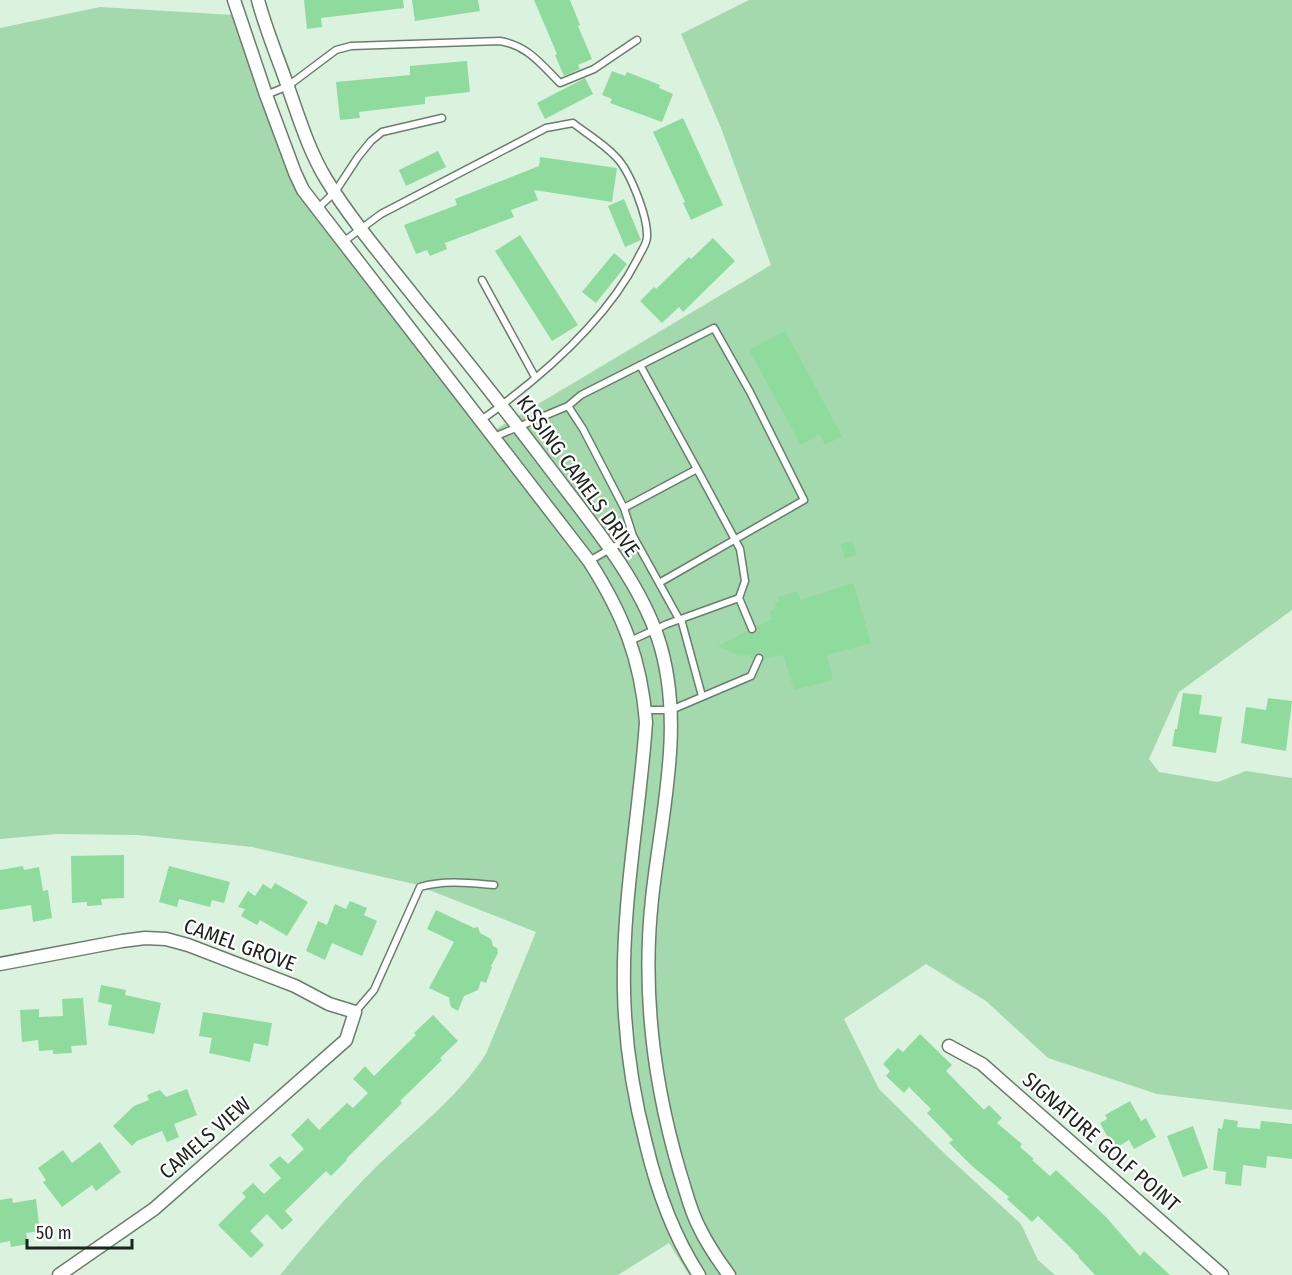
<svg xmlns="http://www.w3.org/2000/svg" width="1292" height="1275" font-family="'Fira Sans Condensed',sans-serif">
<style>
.green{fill:#a3d9ac}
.building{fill:#8fdb9d}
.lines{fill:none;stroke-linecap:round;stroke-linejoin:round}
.service-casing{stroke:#6a7e6d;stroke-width:9}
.minor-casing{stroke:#6a7e6d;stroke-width:15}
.service{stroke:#fff;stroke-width:6}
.minor{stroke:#fff;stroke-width:12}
.labels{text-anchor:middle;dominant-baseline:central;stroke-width:4.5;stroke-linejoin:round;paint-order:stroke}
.street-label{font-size:21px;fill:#1b231c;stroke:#fff}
</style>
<rect width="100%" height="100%" fill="#dbf2de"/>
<!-- green -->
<path class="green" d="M749,0H1292V610L1179,692L1149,759L1159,772L1218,782L1246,771L1292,778V1110L1157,1094L1048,1058L986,1001L926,964L844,1019L879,1089L946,1155L1021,1224L1038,1260L1055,1275H689L669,1243L618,1275H280C310,1239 341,1202 374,1169C413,1131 456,1100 486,1054L536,932L414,884L252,847L138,835L57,834L0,839V28L100,7L233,15L294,183L310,209L351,264L486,435L771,265L721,128L681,34Z"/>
<!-- building -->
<path class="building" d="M304,0H403L404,8L321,18L322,27L307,29Z
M412,0H478L480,11L415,21Z
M534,0H570L580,25L578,26L592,59L578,65L580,69L564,76L555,55L557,54Z
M467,61L470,92L425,97V104L359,112L360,118L340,120L336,82L410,75V66Z
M612,71L625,76L627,72L660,85L659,88L673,94L662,122L610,103L612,99L602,95Z
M585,78L593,94L545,119L537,103Z
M683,118L723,205L691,220L683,203L685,202L653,132Z
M438,151L446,167L406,186L399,170Z
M540,157L617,168L612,202L534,190L538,200L511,210L514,217L445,243L447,249L430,256L427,250L416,254L404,225L457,205L455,199L539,166Z
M624,199L641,240L625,247L608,206Z
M520,235L578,325L552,341L495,251Z
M713,238L735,261L683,312L679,307L662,323L640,301L654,287L656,289L689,257L691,259Z
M614,253L627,264L596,303L582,292Z
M785,331L842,436L825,445L820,434L801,445L749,350Z
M852,541L857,555L845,559L841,544Z
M853,583L871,643L827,655L833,680L794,690L783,655L764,658L762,654L758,653L752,659L750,655L739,656L718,646L747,631L751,634L756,633L757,626L772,619L770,611L776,608L775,604L780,601L778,597L798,591L801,600Z
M1183,693L1202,695L1199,714L1222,717L1216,753L1172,746L1175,729H1177Z
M1268,698L1292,701L1286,751L1241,743L1246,707L1266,710Z
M124,855V898L101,899L102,905L87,906V902L72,903L71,856Z
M23,866L24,870L39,867L43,891L48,890L52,918L33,922L31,905L0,910V870Z
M169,866L230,882L224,903L212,900L210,907L179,899L177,907L159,902Z
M275,883L308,902L287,936L260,920L257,925L241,916L245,909L238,907L248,891L255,896L263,884L271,889Z
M350,901L367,908L364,915L377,921L362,956L332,943L325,960L306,951L318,921L327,925L335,904L346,909Z
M436,910L474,928L478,927L480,933L491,939L493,946L497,948L498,953L491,966L492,967L486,983L481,981L478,990L464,996L458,1011L451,1007L449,999L450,998L429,988L454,942L427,929Z
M101,985L126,990L125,995L161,1003L154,1034L108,1025L112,1005L98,1002Z
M83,998L87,1045L71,1046L72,1053L53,1054V1050L39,1051L38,1040L22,1042L20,1010L39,1009V1017L63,1016L62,999Z
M203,1012L272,1023L268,1046L254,1043L250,1062L209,1053L212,1038L199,1036Z
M433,1015L458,1041L440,1058L442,1060L400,1101L402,1103L346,1159L347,1160L331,1176L326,1171L285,1211L293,1220L282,1230L267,1214L250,1231L264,1245L251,1258L218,1225L246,1197L242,1193L253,1183L264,1194L281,1178L269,1165L280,1156L288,1164L304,1149L291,1135L308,1118L319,1130L347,1103L353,1108L368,1093L353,1079L365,1066L374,1076L416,1035L414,1033Z
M920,1034L952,1065L946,1071L984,1110L989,1105L1002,1118L997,1123L1022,1144L1020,1147L1034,1159L1032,1160L1050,1176L1056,1170L1106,1217L1140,1256L1144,1251L1170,1275H1095L1078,1257L1079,1256L1038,1216L1032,1222L1007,1199L1009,1197L971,1165L949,1143L953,1140L927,1113L931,1109L909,1087L904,1093L886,1076L890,1071L883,1064L898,1048L903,1052Z
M187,1089L197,1115L174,1124L179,1137L167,1142L162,1131L137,1141L132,1146L113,1126L134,1106L149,1100L147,1095L160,1090L166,1097Z
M1130,1101L1141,1121L1146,1118L1156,1137L1134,1149L1129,1140L1114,1149L1100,1123L1107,1119L1105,1115Z
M1224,1119L1238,1121L1237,1127L1260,1129L1261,1121L1292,1124V1159L1267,1156L1266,1168L1243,1165L1241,1186L1225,1184L1226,1172L1213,1170L1218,1128L1222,1129Z
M1193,1126L1208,1168L1183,1177L1167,1136Z
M100,1142L121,1172L96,1191L92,1185L62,1207L43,1182L46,1180L38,1168L63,1150L72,1163Z
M12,1198L13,1203L36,1199L40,1231L26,1233L28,1244L11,1247L10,1241L0,1243V1200Z"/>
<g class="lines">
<defs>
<path id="service" d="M266,95L288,86L336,50L351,46L500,41C528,46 540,63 560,83L594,69L637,40
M317,209L335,192L358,157L371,141L382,132L442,118
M343,242L381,214L546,128L573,123C587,134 604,144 616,157C630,171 648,217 647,237C647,244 641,251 638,258C605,323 539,379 480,421
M482,280L535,377
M640,365L697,469
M568,406L581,395L714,328L750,392L804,500L659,583
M494,437L568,406L583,429L624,508
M633,536L679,619
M589,561L633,536L624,508L697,469L740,549L745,581L739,598L752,629
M681,619L702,696
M630,641L667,624L739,598
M645,710H671L751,676L759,658
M355,1012L374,990L420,887C445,880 469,883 494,885"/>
<path id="minor" d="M234,0L266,95L295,173L303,190L589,561C623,614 641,659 646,722C640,811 622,901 624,991C625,1043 633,1094 646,1144C657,1190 673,1235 699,1275
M258,0C266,30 278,58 288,87C299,118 309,151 326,179C353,223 388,263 420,304C464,357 506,411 548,466C587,518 637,576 658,638C686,722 661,814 652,899C642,991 654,1085 680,1173C686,1191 690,1210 699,1227C707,1244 718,1260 729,1275
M0,964L122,941L145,938L166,939L188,945L295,986L329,1004L355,1012L346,1040L154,1209L59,1275
M949,1046L982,1064L1222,1275"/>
</defs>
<!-- service casing -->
<use href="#service" class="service-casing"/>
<!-- minor casing -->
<use href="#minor" class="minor-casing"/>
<!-- service -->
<use href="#service" class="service"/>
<!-- minor -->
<use href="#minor" class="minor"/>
</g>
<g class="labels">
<!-- street labels -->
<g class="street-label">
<text transform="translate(578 476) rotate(54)">KISSING CAMELS DRIVE</text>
<text transform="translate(240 945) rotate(20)">CAMEL GROVE</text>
<text transform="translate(205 1138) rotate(-41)">CAMELS VIEW</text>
<text transform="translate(1101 1142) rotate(41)">SIGNATURE GOLF POINT</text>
</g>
</g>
<!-- scale -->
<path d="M27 1239v9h105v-9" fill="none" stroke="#1b231c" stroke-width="3"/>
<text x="36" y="1239" font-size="18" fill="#1b231c" stroke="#ffffff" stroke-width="4.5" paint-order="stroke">50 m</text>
</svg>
